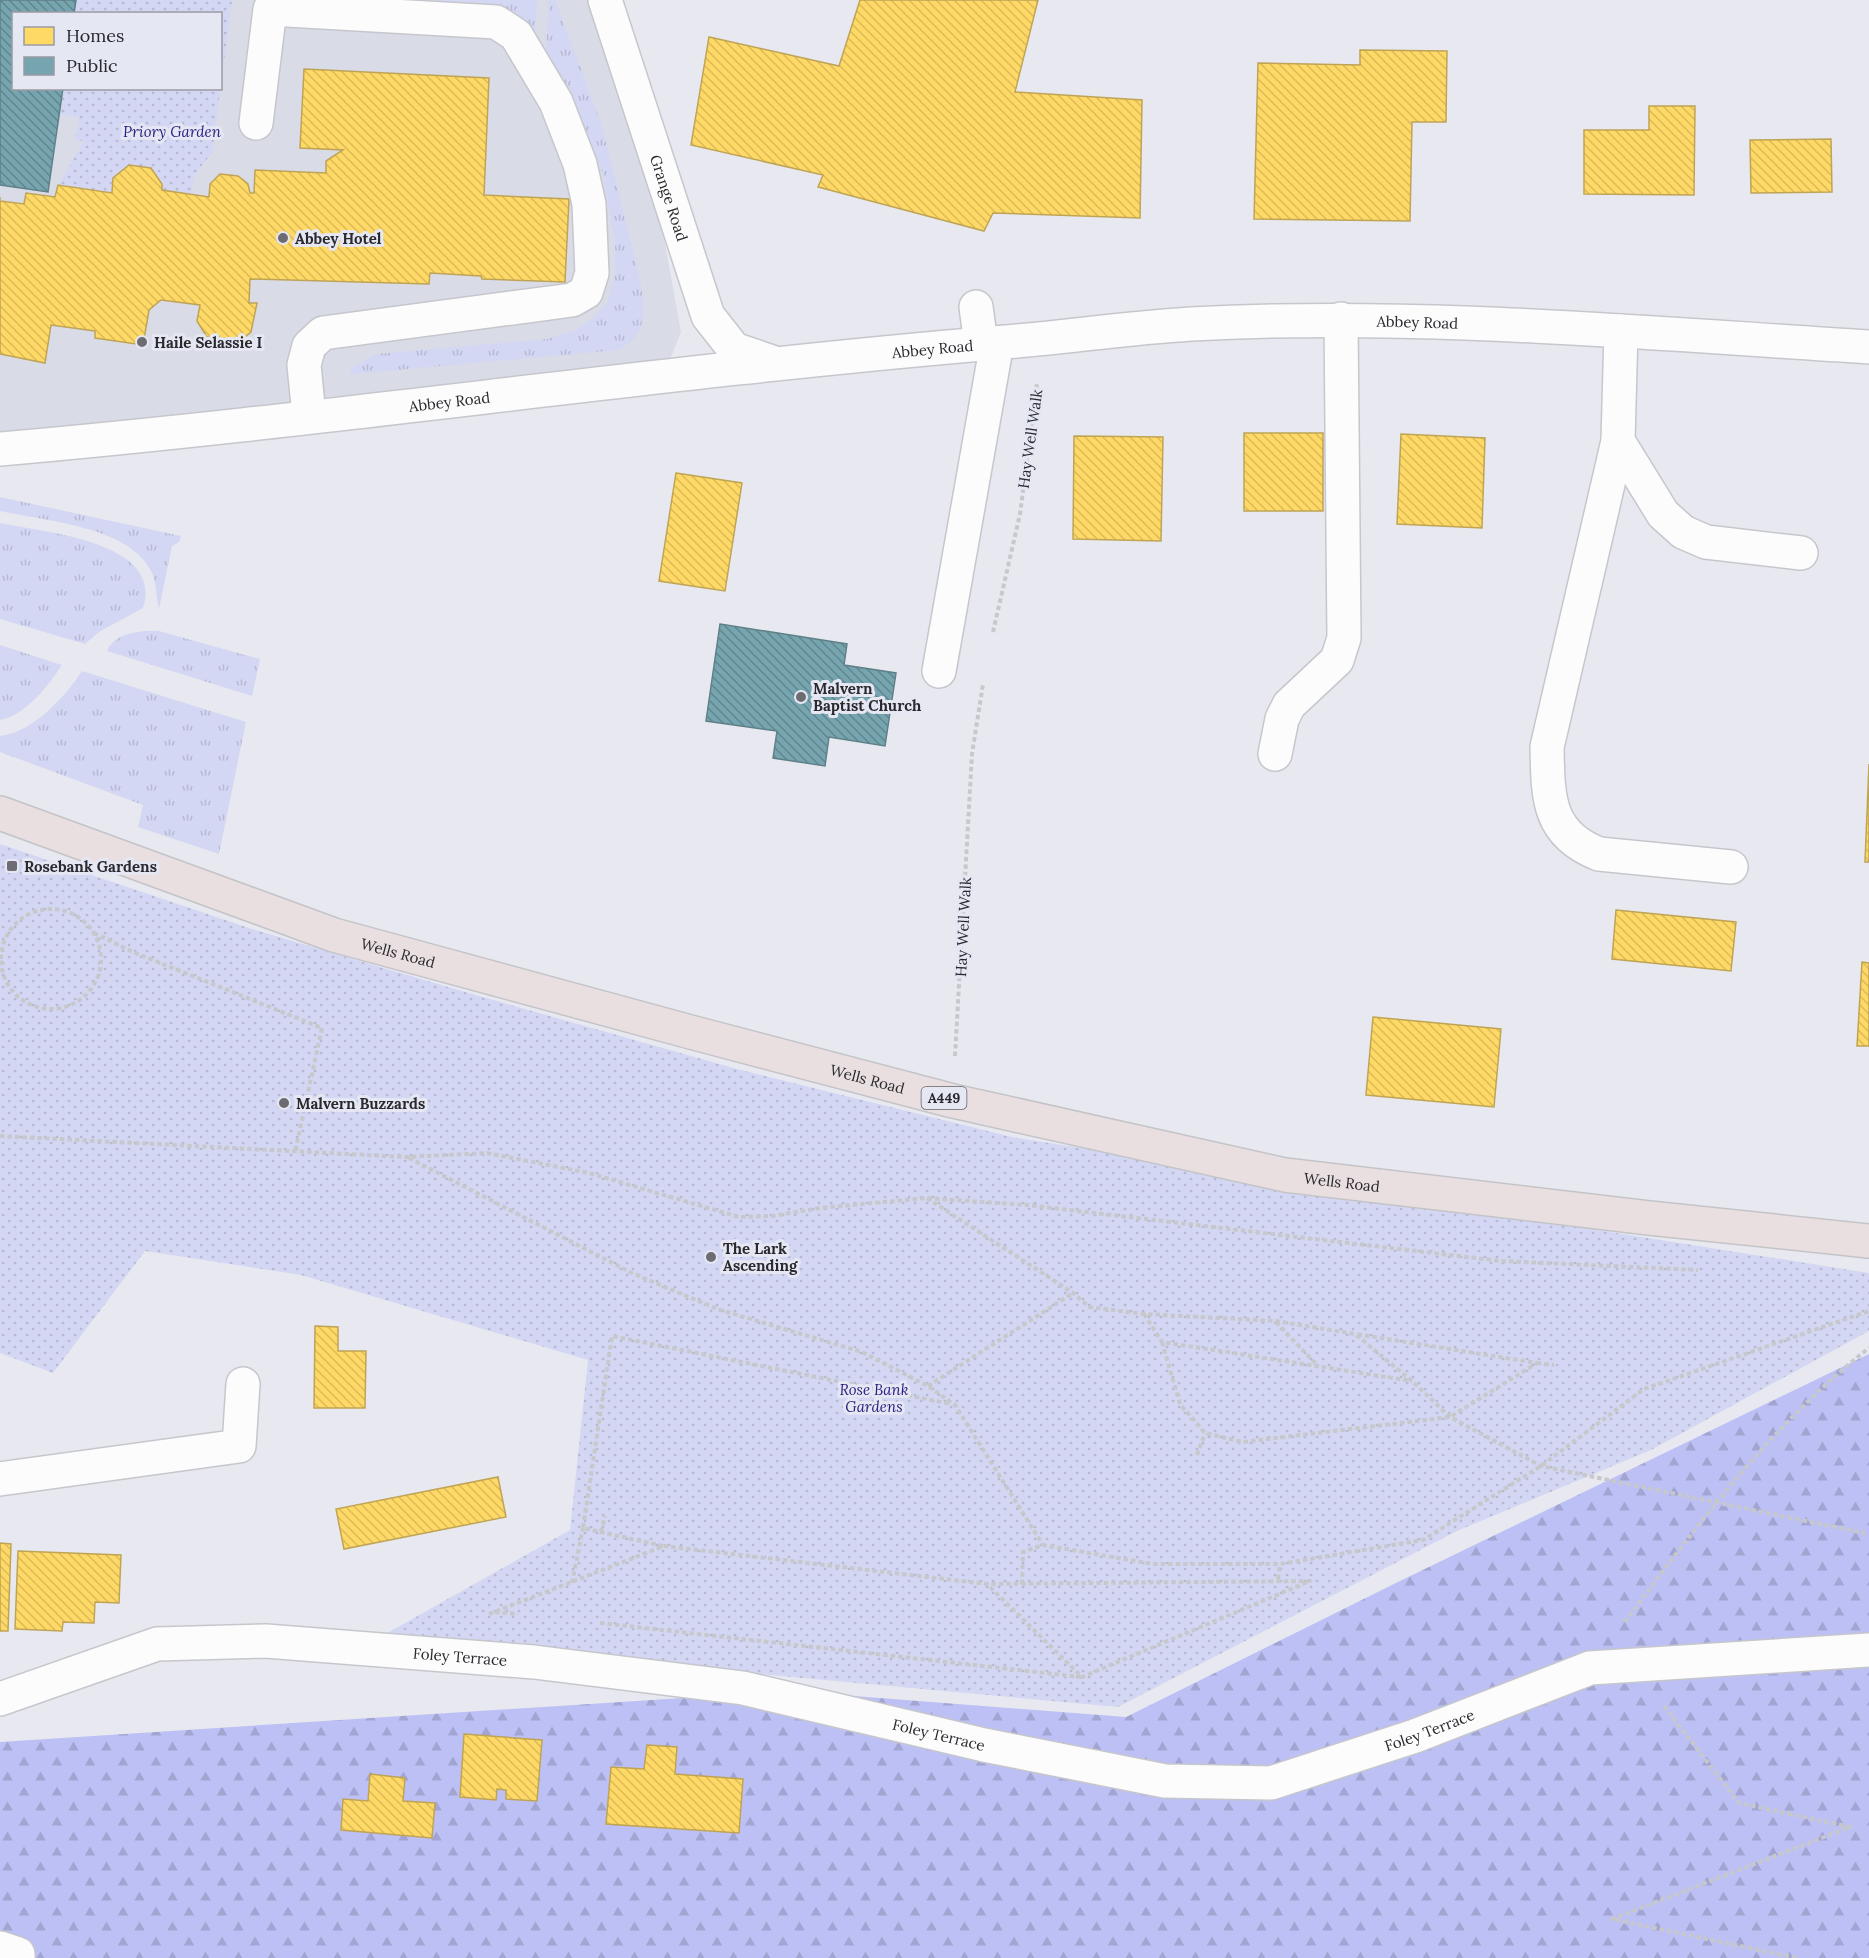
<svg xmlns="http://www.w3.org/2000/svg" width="1869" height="1958" font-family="Lora,serif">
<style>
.built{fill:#d9dbe7;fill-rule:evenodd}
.grass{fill:url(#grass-tufts)}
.forest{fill:url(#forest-firs)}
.garden{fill:url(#garden-dots)}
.homes{fill:url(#homes-back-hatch);stroke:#bfa455;stroke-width:1.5}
.public{fill:url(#public-back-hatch);stroke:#5f8088;stroke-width:1.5}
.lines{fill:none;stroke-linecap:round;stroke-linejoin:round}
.minor-casing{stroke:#c6c7cc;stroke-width:36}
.highway-casing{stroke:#c4c4c8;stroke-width:36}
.path{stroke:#c7c8cb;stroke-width:4;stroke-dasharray:4.5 3;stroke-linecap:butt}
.minor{stroke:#fcfcfd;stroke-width:33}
.highway{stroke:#e9dfe0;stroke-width:33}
.poi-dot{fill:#6c6c72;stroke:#e5e7f3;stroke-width:2}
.labels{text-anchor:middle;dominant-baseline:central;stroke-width:6;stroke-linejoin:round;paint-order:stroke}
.shield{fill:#e5e7f3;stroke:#616269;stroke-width:1.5}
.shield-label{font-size:14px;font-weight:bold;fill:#29292e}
.park-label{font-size:15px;font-style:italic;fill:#2d2083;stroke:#e5e7f3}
.street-label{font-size:15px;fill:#29292e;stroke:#e5e7f3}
.poi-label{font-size:15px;font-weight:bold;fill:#29292e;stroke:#e5e7f3;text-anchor:start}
</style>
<defs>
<pattern id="grass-tufts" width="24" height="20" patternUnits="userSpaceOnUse" patternTransform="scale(1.5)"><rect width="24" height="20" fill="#d4d7f3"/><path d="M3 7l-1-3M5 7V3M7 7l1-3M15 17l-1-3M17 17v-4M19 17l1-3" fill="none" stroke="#b6b9d1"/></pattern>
<pattern id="forest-firs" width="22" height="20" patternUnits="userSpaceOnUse" patternTransform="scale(1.5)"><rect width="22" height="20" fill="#bdc0f4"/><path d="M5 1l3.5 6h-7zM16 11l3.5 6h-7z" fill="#a2a5d2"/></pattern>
<pattern id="garden-dots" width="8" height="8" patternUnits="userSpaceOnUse" patternTransform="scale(1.5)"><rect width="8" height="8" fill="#d4d7f3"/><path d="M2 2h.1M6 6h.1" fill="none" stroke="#b6b9d1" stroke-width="1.8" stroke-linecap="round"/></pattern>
<pattern id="homes-back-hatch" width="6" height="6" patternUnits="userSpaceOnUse" patternTransform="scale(1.5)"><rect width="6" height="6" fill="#ffd966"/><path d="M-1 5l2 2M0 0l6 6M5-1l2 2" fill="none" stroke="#dbba59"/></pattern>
<pattern id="public-back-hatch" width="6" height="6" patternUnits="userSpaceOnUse" patternTransform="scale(1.5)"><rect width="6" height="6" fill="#76a5af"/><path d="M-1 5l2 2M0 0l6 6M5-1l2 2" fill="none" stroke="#61868f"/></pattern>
</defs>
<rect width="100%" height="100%" fill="#e8e9f0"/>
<!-- built -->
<path class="built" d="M0,0H589L654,183L681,332L663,377L0,460ZM14,14H220V88H14Z"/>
<!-- grass -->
<path class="grass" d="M431,0H537L535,38L480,7Z
M549,0H555L601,123L639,275C645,304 650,336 618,350L352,374L350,371L352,368L376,354L548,339L577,330L593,318L608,302L615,274V245L603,174L567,86L546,50Z
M0,497L181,536L179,542L172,546L159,609C155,596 158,583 150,569C126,526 45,521 0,511Z
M0,523C42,532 165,541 143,608L99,632L85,644L0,619Z
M159,631L260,659L252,696L107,651C114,633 142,630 159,631Z
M0,645L62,665C49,685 25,716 0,720Z
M82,671L246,722L219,854L138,827L143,805L0,752V736C32,733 66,696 82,671Z"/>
<!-- forest -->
<path class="forest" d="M1869,1354V1958H0V1742L790,1691L1126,1717L1402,1580Z"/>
<!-- garden -->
<path class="garden" d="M76,0H232L212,153L195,174L191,194L162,190V184L151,168L129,165L113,178L112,193L58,185L84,141L75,140L79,117L59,114L63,89L220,88V14L74,13Z
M0,844L249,928L458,990L737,1069L1012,1137L1869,1273V1331L1651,1450L1457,1531L1118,1707L737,1672L384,1635L570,1530L588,1360L301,1275L145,1251L53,1373L0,1353Z"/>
<!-- homes -->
<path class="homes" d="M860,0H1038L1015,92L1142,100L1140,218L993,213L984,231L818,187L823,175L691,145L709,37L839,66Z
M1360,50L1447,51L1446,122H1412L1410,221L1254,219L1258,63L1360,65Z
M304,69L489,78L484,195L569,199L565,282L482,279L481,276L430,273L429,284L250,279L249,303H257L251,332L241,340L207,337L197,321L200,305L161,300L149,310L143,345L95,338V331L51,325L45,363L0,354V197V201L24,204L26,193L55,197L58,185L112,193L113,178L129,165L151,168L162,184V190L209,197L210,184L220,174L238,176L248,184L250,193H254L255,170L326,173V161L343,150L300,148Z
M1649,106H1695L1694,195L1584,194V130H1649Z
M1831,139L1832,192L1751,193L1750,140Z
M1244,433H1323V511H1244Z
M1401,434L1485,438L1482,528L1397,524Z
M1074,436L1163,437L1161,541L1073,539Z
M676,473L742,483L725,591L659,581Z
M1869,764V862H1865Z
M1616,910L1736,922L1731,971L1612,959Z
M1862,962L1869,963V1046H1857Z
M1373,1017L1501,1029L1494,1107L1366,1095Z
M315,1326L338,1327V1351H366L365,1408H314Z
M498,1477L506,1517L344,1549L336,1509Z
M0,1543L11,1544L8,1631H0Z
M18,1551L121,1555L119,1603L95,1602L94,1623L63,1622L62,1631L15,1629Z
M464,1734L542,1740L537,1801L506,1799V1790L497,1789L496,1800L460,1797Z
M647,1745L677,1747L675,1774L743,1779L739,1833L606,1824L611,1767L644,1769Z
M370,1774L405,1778L403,1801L435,1803L432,1838L341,1830L343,1799L368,1801Z"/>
<!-- public -->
<path class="public" d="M0,0H76L74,14H14V88H63L48,192L0,185Z
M720,624L847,644L844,665L896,673L885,746L829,737L825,766L773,758L777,731L706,721Z"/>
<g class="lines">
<defs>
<g id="minor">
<path id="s1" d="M605,0L708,316L734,349L772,362"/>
<path d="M256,123L270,9L496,22L516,35L556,102L580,164L589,204L592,273L586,292L572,300L323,333L309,346L304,365L309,416"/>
<path d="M976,307L981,344"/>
<path d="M1621,331L1618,441L1547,747C1548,797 1547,834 1599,854L1731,867"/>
<path d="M1618,441L1663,514L1683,532L1706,542L1801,553"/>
<path id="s2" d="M0,449C332,420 662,371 994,343C1060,338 1125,328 1191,324C1417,312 1644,333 1869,347"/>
<path d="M939,671L997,343"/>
<path d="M1275,754L1282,719L1289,705L1337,660L1344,638L1341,319"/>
<path d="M0,1479L239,1446L243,1384"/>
<path id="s3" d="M0,1699L157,1644L266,1641L534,1662L743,1688L984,1745L1165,1781L1271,1783L1415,1736L1590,1668L1869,1650"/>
<path d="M0,1948L18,1954V1958"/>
</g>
<g id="highway">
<path id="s4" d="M0,813L334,935L698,1034L953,1101L1285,1175L1649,1218L1869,1241"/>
</g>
</defs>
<!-- minor casing -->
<use href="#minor" class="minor-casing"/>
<!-- highway casing -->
<use href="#highway" class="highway-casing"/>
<!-- path -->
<path class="path" d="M993,632L1020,514L1037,383
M1 959a50 50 0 1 1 100 0a50 50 0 1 1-100 0Z
M94,933L133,952L322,1028L295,1152
M955,1056L972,754L983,684
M0,1136L406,1157L487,1153L589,1173L739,1217L772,1216L820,1208L926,1198L1027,1205L1501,1261L1698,1270
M409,1158L634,1274L720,1310L862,1352L928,1386L955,1405L1043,1545
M927,1198L1073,1293L1089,1307L1144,1314L1276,1321L1355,1334L1412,1381L1450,1417L1541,1466L1869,1534
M1144,1314L1162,1342L1412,1381
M1276,1322L1318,1366
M1162,1342L1180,1404L1205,1433L1243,1442L1450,1417L1537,1363L1356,1334
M1537,1363L1554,1365
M928,1386L1073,1293
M1197,1455L1205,1433
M601,1532L605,1516
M663,1546L583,1528L612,1336L951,1404
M1278,1579L1280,1564
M572,1583L583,1528
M1022,1584L1023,1552L1043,1545L1153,1564H1280L1423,1540L1541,1466L1644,1389L1869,1311
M495,1612L518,1614
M489,1614L664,1546L987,1584L1082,1677L1310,1581L987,1584
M1625,1622C1698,1524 1772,1424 1869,1348
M600,1623L1081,1677
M1664,1706L1739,1803L1850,1827L1612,1919L1797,1958"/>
<!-- minor -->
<use href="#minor" class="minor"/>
<!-- highway -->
<use href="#highway" class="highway"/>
</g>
<!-- markers -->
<g class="poi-dot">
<circle cx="283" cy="238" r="6"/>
<circle cx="142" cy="342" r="6"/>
<circle cx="801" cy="697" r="6"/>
<rect x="6" y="860" width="12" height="12" rx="3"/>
<circle cx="284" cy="1103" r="6"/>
<circle cx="711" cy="1257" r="6"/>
</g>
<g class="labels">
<!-- shield labels -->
<rect class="shield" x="921.5" y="1087" width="45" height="22" rx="4.5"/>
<g class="shield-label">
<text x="944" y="1098">A449</text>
</g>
<!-- park labels -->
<g class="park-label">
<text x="172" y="131">Priory Garden</text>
<text x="874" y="1389">Rose Bank<tspan x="874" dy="17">Gardens</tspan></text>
</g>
<!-- street labels -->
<g class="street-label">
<text stroke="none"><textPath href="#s1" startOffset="208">Grange Road</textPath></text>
<text stroke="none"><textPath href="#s2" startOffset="1424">Abbey Road</textPath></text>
<text stroke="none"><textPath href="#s2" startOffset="938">Abbey Road</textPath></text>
<text stroke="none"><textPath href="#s2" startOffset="452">Abbey Road</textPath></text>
<text transform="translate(1030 439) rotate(-82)">Hay Well Walk</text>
<text transform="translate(963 927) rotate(-87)">Hay Well Walk</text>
<text stroke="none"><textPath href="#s4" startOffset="422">Wells Road</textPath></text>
<text stroke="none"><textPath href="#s4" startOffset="908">Wells Road</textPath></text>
<text stroke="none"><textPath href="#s4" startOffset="1394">Wells Road</textPath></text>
<text stroke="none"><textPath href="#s3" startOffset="470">Foley Terrace</textPath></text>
<text stroke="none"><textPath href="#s3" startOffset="1460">Foley Terrace</textPath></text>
<text stroke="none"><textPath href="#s3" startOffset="956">Foley Terrace</textPath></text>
</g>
<!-- poi labels -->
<g class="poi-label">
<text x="295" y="238">Abbey Hotel</text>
<text x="154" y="342">Haile Selassie I</text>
<text x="813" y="688">Malvern<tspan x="813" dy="17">Baptist Church</tspan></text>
<text x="24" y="866">Rosebank Gardens</text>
<text x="296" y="1103">Malvern Buzzards</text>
<text x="723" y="1248">The Lark<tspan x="723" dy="17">Ascending</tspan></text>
</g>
</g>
<!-- legend -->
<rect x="12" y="12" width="210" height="78" fill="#e5e7f3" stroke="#9a9ba4" stroke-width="1.5"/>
<rect x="24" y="27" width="30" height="18" fill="#ffd966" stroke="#9a9ba4" stroke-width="1.5"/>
<text x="66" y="42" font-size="18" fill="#29292e">Homes</text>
<rect x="24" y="57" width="30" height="18" fill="#76a5af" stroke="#9a9ba4" stroke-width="1.5"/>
<text x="66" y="72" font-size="18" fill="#29292e">Public</text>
</svg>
